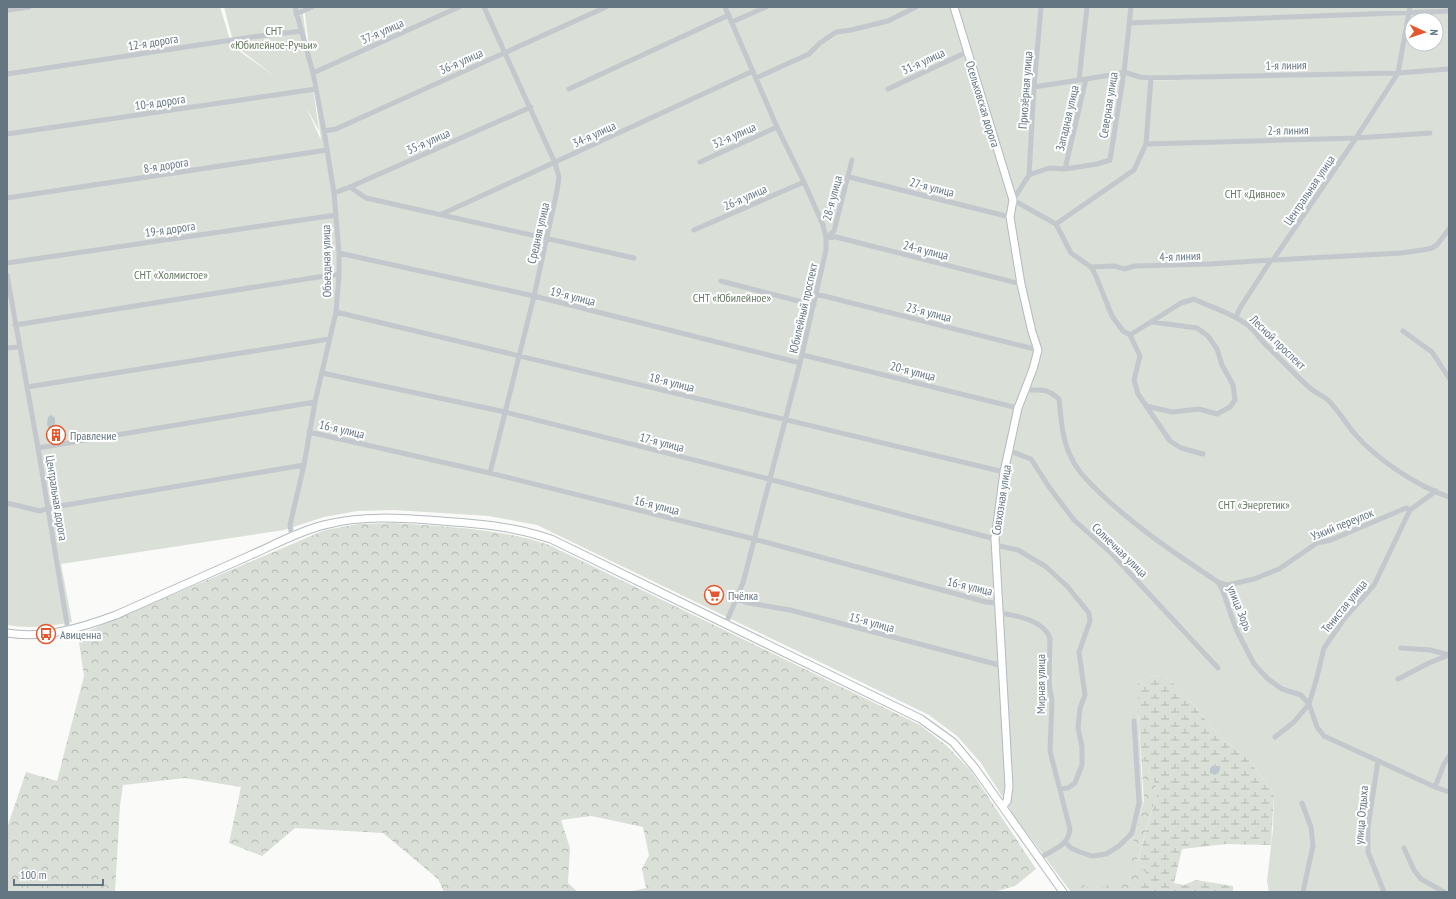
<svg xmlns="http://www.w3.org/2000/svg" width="1456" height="899" font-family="'PT Sans Narrow',sans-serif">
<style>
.green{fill:#dadfd7;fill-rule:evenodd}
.forest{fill:url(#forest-crowns)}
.wetland{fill:url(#wetland-marsh)}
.water{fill:#bbc7cb}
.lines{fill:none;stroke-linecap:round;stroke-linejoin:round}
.secondary-casing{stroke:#b3babf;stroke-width:9}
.street{stroke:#c3c8cc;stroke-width:5}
.secondary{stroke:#fff;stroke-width:7}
.labels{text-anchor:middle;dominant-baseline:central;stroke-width:4;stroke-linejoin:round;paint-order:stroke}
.park-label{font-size:12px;fill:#687a64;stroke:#fff}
.street-label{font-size:12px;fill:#657683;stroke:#fff}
.poi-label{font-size:12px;fill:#657683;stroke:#fff;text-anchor:start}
</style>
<defs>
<pattern id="forest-crowns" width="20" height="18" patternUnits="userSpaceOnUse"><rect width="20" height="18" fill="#dadfd7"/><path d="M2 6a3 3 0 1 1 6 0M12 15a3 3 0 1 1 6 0" fill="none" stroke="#b4b9b4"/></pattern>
<pattern id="wetland-marsh" width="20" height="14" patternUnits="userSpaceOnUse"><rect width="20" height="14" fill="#dadfd7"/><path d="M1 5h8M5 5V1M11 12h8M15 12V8" fill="none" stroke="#b4b9b4"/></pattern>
</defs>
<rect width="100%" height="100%" fill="#fafaf8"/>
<!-- green -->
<path class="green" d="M7,7H220L232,46L276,77L234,45L224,7H302L319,131L306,107L321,140L304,7H1449V69L1151,78L1153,81L1449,70V892H1269L1267,881L1273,829L1274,794L1248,759L1217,734L1194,705L1170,680L1154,675L1138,682V711L1143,803L1136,838L1133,875L1113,892H1071L1017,820L981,763L957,736L929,715L537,525L489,516L394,510L357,511L324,517L284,530L61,564L72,622C50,626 29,629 7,625ZM1412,20H1436V44H1412Z"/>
<!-- forest -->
<path class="forest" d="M394,523C446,527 499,528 549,545L920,725L947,746L971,771L1036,869L1015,886L994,892H628L646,888L642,869L649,855L643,827L591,816L561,820L570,848L568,883L578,892H444L438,879L383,833L295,828L262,856L229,843L241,787L185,778L123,785L120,805L115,892H7V828L26,772L57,781L84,676L79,642L76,636L325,530L359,524Z
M1141,754L1158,790L1137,861L1148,876L1138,892H1076L1061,877L1068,876L1094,891L1131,875L1133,843L1144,801Z"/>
<!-- wetland -->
<path class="wetland" d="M1154,675L1170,680L1194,705L1217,734L1248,759L1274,794L1271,845L1226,844L1182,849L1174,883L1184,885L1196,880L1233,886V892H1137L1148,876L1137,862L1158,790L1141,754L1138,711V682Z"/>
<!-- water -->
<path class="water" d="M51,415L55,418V428L53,430H49L47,424L48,417Z
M1212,766H1220V768L1219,772L1215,775L1210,773V769Z"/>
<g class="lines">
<defs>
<path id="secondary" d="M954,7L1013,200L1010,217L1021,284L1032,332L1038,350L1033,369L1018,408L1004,472L995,539L1009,787L1007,801L1003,806
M7,633C45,639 81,628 116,615C161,595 206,575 251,555C274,545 299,531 324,525C362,515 402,518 441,521C481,524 512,526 551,539L921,719L953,742L975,768L1063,892"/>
</defs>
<!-- secondary casing -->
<use href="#secondary" class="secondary-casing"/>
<!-- street -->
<path class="street" d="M484,7L555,163L559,177L557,191L534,296L490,473
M725,7L777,127L804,182L823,225L826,238V250L800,363L743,583L726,623
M1131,7L1124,72L1110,160L1097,164L1065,169L1049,168L1029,175L1013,200L1056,224L1071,253L1091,267L1095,274L1112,316L1123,331L1130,335L1181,303L1194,299C1212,308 1230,312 1246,324C1255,330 1261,341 1269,348C1283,361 1296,376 1310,388C1316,393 1323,396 1328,400C1338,410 1345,422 1354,433C1376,459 1417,486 1449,497
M7,10L29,7
M296,14L312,7
M732,22L766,7
M1129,23L1449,11
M313,73L459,7
M7,74L252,37L302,31
M756,78L809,54L820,43L836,32L851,30L888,21L916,7
M1086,79L1117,74L1124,72L1140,77L1151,78L1398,73L1449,69
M1034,87L1079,80
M569,89L729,15
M888,89L967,52
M324,131L336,129L606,7
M7,134L316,89
M1146,144L1356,138L1430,133
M700,162L777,127
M1065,169L1086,79L1079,80L1087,7
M1029,175L1034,87L1041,7
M849,177L1010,217
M350,187L366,198L634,258
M334,193L350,187L531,107
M7,198L327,150
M442,214L753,71
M1056,224L1134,170L1146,144L1151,78
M694,230L804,182
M826,238L836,237L1021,284
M826,238L834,231L852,160
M339,253L534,296L800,363
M1273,260L1401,253L1423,250L1432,248L1437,245L1449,229
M7,263L336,215
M1091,267L1115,266L1124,269L1135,266L1210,264L1271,260
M7,275L38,448L68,630
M721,281L814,305
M816,294L1038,350
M336,312L1004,472
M1236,317L1240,308L1271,260H1273L1356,138L1398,73L1410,7
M15,325L331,275H339
M1403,331L1432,352L1449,378
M1130,335L1140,356L1134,380L1138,394L1170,441L1181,448L1203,454
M7,348L19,347
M803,355L1018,408
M322,373L505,412L769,479L995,539
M27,387L329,339
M1026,390C1041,390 1047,388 1059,399C1061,418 1062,436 1069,453C1076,470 1086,479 1099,492C1135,527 1176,554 1218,582L1222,589L1236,629L1254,664L1268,679L1282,689L1301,695L1309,704L1317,727L1324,736L1435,787L1449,792
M1146,406L1172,412L1199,409L1217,414L1230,407L1235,400L1233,385L1222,365L1217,349L1208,336L1197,328L1153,322
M309,432L490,473L754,539L986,602L998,603
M38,448L315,402
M1010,451L1031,459L1049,487L1074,520L1111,553L1218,668
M7,503L40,511L48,508L304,465
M292,537L290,525L304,465L315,402L336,312L339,275V253L334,193L324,131L313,73L295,7
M995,545L1018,550L1045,566L1067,586L1089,613L1090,621L1079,652L1085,695L1080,708L1078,728L1082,747V765L1075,783L1068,788L1060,789
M1218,582L1227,585L1254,579L1279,569L1317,543L1331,540L1406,508L1410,510
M736,599L749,603L790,610L1003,666
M998,613C1015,615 1045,620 1050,639L1049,684L1052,700L1050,751L1070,829C1068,847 1053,849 1040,858
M1401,648L1430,650L1449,655
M1398,679L1429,663L1449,655
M1275,737L1294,722L1309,704L1316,681L1324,648L1344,619L1374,585L1410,510L1436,491
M1378,761L1368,827V852L1384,892
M1435,787L1444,764L1449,756
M1302,803L1311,827L1313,846L1303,892
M1066,843L1071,848L1080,852L1092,856L1106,854L1119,846L1132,833L1139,803L1134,721
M1404,848L1414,870L1421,879L1444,892"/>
<!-- secondary -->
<use href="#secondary" class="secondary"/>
</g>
<!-- icons -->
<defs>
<symbol id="building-ring" viewBox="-11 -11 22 22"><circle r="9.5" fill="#fff" stroke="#e4572e" stroke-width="1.5"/><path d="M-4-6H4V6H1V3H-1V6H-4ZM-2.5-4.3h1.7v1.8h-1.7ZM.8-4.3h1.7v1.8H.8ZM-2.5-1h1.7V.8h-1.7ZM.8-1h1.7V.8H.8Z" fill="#e4572e"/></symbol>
<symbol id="supermarket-ring" viewBox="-11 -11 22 22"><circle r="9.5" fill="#fff" stroke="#e4572e" stroke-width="1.5"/><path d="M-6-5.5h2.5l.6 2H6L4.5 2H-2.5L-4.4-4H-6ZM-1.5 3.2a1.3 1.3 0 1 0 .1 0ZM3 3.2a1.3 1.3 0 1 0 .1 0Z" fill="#e4572e"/></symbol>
<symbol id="bus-ring" viewBox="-11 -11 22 22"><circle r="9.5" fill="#fff" stroke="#e4572e" stroke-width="1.5"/><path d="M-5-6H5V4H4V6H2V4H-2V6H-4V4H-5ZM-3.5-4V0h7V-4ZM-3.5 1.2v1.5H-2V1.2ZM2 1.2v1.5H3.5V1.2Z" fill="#e4572e"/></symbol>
</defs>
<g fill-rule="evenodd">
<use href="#building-ring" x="45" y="424" width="22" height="22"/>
<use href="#supermarket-ring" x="703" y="584" width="22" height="22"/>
<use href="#bus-ring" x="35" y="623" width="22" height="22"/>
</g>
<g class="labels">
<!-- park labels -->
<g class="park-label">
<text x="274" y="30">СНТ<tspan x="274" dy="14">«Юбилейное-Ручьи»</tspan></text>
<text x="1255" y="193">СНТ «Дивное»</text>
<text x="171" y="274">СНТ «Холмистое»</text>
<text x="732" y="297">СНТ «Юбилейное»</text>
<text x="1254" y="504">СНТ «Энергетик»</text>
</g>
<!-- street labels -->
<g class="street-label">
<text transform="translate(382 31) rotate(-24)">37-я улица</text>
<text transform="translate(153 42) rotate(-9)">12-я дорога</text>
<text transform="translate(461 61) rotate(-24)">36-я улица</text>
<text transform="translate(923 61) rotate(-25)">31-я улица</text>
<text transform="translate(1286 65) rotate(-1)">1-я линия</text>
<text transform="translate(1025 90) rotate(-86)">Приозёрная улица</text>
<text transform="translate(160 102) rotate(-8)">10-я дорога</text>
<text transform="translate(983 104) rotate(73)">Осельковская дорога</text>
<text transform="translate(1108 105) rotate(-81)">Северная улица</text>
<text transform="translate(1067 118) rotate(-77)">Западная улица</text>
<text transform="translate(1288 130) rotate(-1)">2-я линия</text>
<text transform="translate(594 134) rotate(-25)">34-я улица</text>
<text transform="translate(734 135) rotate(-24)">32-я улица</text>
<text transform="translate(428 141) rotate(-24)">35-я улица</text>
<text transform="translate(166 165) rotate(-9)">8-я дорога</text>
<text transform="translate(932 187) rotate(14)">27-я улица</text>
<text transform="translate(1309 190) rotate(-56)">Центральная улица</text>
<text transform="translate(745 197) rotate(-24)">26-я улица</text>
<text transform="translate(832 198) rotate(-75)">28-я улица</text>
<text transform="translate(170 229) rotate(-8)">19-я дорога</text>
<text transform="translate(538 233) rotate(-77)">Средняя улица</text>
<text transform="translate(926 250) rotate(14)">24-я улица</text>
<text transform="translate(1180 256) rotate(-2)">4-я линия</text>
<text transform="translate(326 261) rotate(-91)">Объездная улица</text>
<text transform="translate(573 296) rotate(14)">19-я улица</text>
<text transform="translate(803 308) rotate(-77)">Юбилейный проспект</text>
<text transform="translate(929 312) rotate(14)">23-я улица</text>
<text transform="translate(1278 342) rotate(44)">Лесной проспект</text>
<text transform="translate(913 371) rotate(14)">20-я улица</text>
<text transform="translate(672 382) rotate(14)">18-я улица</text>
<text transform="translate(342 429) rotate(13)">16-я улица</text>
<text transform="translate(662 442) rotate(14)">17-я улица</text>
<text transform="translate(57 498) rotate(81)">Центральная дорога</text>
<text transform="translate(1001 500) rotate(-81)">Совхозная улица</text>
<text transform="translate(657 505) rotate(14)">16-я улица</text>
<text transform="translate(1342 524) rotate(-22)">Узкий переулок</text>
<text transform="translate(1120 550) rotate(44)">Солнечная улица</text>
<text transform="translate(970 586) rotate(13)">16-я улица</text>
<text transform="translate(1344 606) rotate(-51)">Тенистая улица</text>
<text transform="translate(1240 608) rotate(68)">улица Зорь</text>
<text transform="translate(872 622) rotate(15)">15-я улица</text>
<text transform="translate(1040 684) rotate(-90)">Мирная улица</text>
<text transform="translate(1361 815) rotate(-85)">улица Отдыха</text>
</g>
<!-- poi labels -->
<g class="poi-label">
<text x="70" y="435">Правление</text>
<text x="728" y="595">Пчёлка</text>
<text x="60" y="634">Авиценна</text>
</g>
</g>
<!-- border -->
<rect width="1456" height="899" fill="none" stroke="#657683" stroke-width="16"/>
<!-- north arrow -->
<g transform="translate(1424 32) rotate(93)"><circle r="19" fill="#ffffff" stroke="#c1c8cd"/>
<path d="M0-3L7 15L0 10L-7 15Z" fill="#e4572e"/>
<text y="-6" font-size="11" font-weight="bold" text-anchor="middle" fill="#657683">N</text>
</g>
<!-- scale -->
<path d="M14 879v6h89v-6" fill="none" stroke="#657683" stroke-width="2"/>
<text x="20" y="879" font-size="12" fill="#657683" stroke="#ffffff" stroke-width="3" paint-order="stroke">100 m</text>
</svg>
